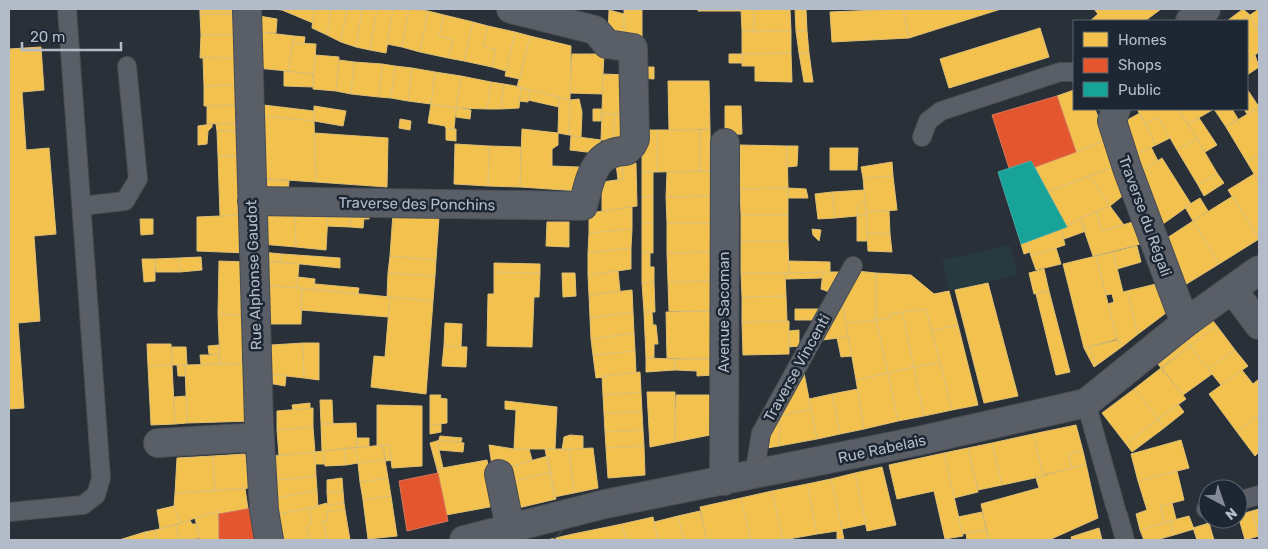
<svg xmlns="http://www.w3.org/2000/svg" width="1268" height="549" font-family="Rubik,sans-serif">
<style>
.green{fill:#273a3e}
.homes{fill:#f2c14e;stroke:#dfc073}
.shops{fill:#e4572e;stroke:#d6755c}
.public{fill:#17a398;stroke:#46aaa7}
.lines{fill:none;stroke-linecap:round;stroke-linejoin:round}
.street-tunnel{stroke:#3f454e;stroke-width:28;stroke-dasharray:28 14;stroke-linecap:butt}
.lane-casing{stroke:#484c53;stroke-width:20}
.street-casing{stroke:#484c53;stroke-width:30}
.lane{stroke:#5a5e66;stroke-width:18}
.street{stroke:#5a5e66;stroke-width:28}
.labels{text-anchor:middle;dominant-baseline:central;stroke-width:5;stroke-linejoin:round;paint-order:stroke}
.street-label{font-size:15px;fill:#b4bcc9;stroke:#1d2633}
</style>
<rect width="100%" height="100%" fill="#2a3038"/>
<!-- green -->
<path class="green" d="M1010,245L1018,275L949,291L942,260Z"/>
<!-- homes -->
<path class="homes" d="M200,9H232V14H200Z
M272,9H314L313,23L282,10Z
M314,9H331L327,35L312,28Z
M331,9H347L341,42L327,35Z
M347,9H362L356,47L341,42Z
M362,9H377L370,50L356,47Z
M377,9H393L386,53L370,50Z
M393,9H409L402,47L387,44Z
M409,9L428,11L420,52L402,47Z
M624,9H642V38L624,39Z
M698,9H741V11H698Z
M741,9H754V32L742,31Z
M754,9H790L791,31L754,32Z
M795,9H806L807,31H796Z
M903,9H1001L909,38Z
M903,9L909,38L832,42L830,12Z
M1094,9H1161L1145,21H1090L1098,14Z
M1243,9L1250,15L1242,21H1227Z
M1259,9V32L1250,15Z
M609,10L624,14V39L608,38Z
M428,11L444,15L439,36L453,40L448,58L420,52Z
M200,14H232L234,35H201Z
M253,15L277,19L276,33L260,32Z
M444,15L473,22L464,61L448,58L453,40L439,36Z
M1250,15L1259,32V52L1247,61V21H1242Z
M473,22L488,26L483,46L496,50L492,67L464,61Z
M488,26L515,32L506,71L492,67L496,50L483,46Z
M1040,28L1049,57L949,88L940,59Z
M742,31H791V53L742,54Z
M796,31H807L809,53H799Z
M260,32L294,36L288,71L256,68Z
M515,32L530,36L520,79L505,76Z
M201,35H234L235,58H200Z
M294,36L305,37L304,44L293,43Z
M530,36L571,46L570,100L517,87Z
M293,43L316,44L314,74L288,71Z
M41,47L44,90L22,92L26,150L49,148L56,234L34,236L40,321L18,323L24,408L9,409V49Z
M791,53L792,82L755,81V66H742V54Z
M799,53H809L813,82H804Z
M572,54H604L602,94L570,93Z
M729,54H742V63H729Z
M315,55L339,57L336,91L313,89Z
M1255,55L1259,67L1247,75V61Z
M203,57L235,58L237,85L204,86Z
M339,60L354,62L351,94L336,91Z
M354,62L382,64L379,97L351,94Z
M382,64L395,66L391,98L379,97Z
M395,66L412,68L408,101L391,98Z
M642,67H654V79L642,78Z
M412,68L435,72L431,104L408,101Z
M284,71L313,74V87L284,86Z
M435,72L461,76L456,108L431,104Z
M603,74L628,75V114H602Z
M461,76L491,82L487,109L456,108Z
M668,81H709L710,129L669,130Z
M491,82L504,84L501,109H487Z
M504,84L521,87L519,108L501,109Z
M237,85L238,105L204,106V86Z
M521,87L530,90L528,102L519,101Z
M1247,89L1259,107L1247,114L1244,109H1247Z
M530,90L559,97V107L528,100Z
M1074,90V109H1095L1107,140L1076,152L1057,96Z
M559,97L570,100L569,135L558,133Z
M579,99L582,112L581,137L569,135L570,100Z
M255,104L314,111V121L255,115Z
M431,104L456,108L454,129H446L445,126L428,123Z
M238,105L240,123L207,124V106Z
M314,106L346,111L343,126L314,121Z
M725,106H741L742,134L725,135Z
M1259,107V154L1247,162L1226,127Z
M456,108L471,110L470,119L456,117Z
M593,109H602L601,121H593Z
M1137,109H1178L1197,139L1177,150L1158,117L1145,124Z
M1178,109H1214L1188,124Z
M1214,109H1232L1238,119L1226,127Z
M1140,113L1156,145L1131,157L1125,124L1129,119Z
M602,114H615L613,141L601,140Z
M615,114H628L627,142L613,141Z
M255,115L314,121L316,182L257,178Z
M1158,117L1170,138L1156,145L1145,124Z
M1199,118L1217,145L1205,152L1188,124Z
M400,119L411,121L410,130L399,128Z
M240,123V131H217L216,124Z
M212,124V127L208,131L207,144L198,145V126Z
M446,129H456V141L446,140Z
M522,129L558,133V145L552,149V166L579,167V191L520,187Z
M710,129V171H700V130Z
M642,130H657V172H642Z
M657,130H700V171L657,172Z
M217,131H240L242,156H218Z
M314,133L388,138L387,187L316,182Z
M571,136L601,140L595,153L570,150Z
M1197,139L1217,173L1198,185L1177,150Z
M1107,140L1116,166L1047,192L1035,167Z
M455,144L489,146L488,186L454,184Z
M740,145L787,146L788,188L740,189Z
M489,146L521,147L520,187L488,186Z
M787,146H798L797,166L787,167Z
M1151,147L1158,161L1137,174L1131,157Z
M830,148H858L857,170H830Z
M1259,154V182L1247,162Z
M218,156H242L245,215L220,216Z
M1162,158L1191,204L1156,229L1137,174Z
M892,162L893,176L863,178L861,167Z
M616,163H622L624,179L618,180Z
M622,163H636L637,206L602,211V182L624,179Z
M1116,166L1125,194L1110,206L1090,176Z
M710,171L711,196L666,197L667,172Z
M642,172H653V197H642Z
M1217,173L1224,183L1204,196L1198,185Z
M1254,174L1259,182V239L1228,190Z
M893,176L897,210L866,212L863,178Z
M1090,176L1110,206L1080,218L1067,227L1047,192Z
M257,178L289,181L288,194L264,191Z
M788,188L806,189L808,198H788Z
M788,188V215H741L740,189Z
M864,190L865,200L858,204L857,216L835,218L832,192Z
M832,192L835,218L818,219L815,194Z
M711,196L712,223H667L666,197Z
M1233,196L1259,239L1219,264L1193,221Z
M642,197H653V223L642,224Z
M1200,198L1208,211L1193,221L1185,207Z
M865,200L867,215L857,216L858,204Z
M1110,206L1124,225L1102,231L1096,212Z
M632,207V229L589,233V213Z
M268,209L295,211L296,247L261,244Z
M351,210L369,211V219H364L363,228L350,227Z
M889,210L890,234L867,233L866,212Z
M295,211L328,214L326,250L296,247Z
M1096,212L1102,231L1136,221L1145,243L1093,256L1080,218Z
M393,213L439,217L436,260L390,256Z
M328,214L350,216V227L327,226Z
M245,215L247,253L197,251V217Z
M741,215H788V241H741Z
M867,215V241H857V216Z
M1080,218L1086,231L1064,239L1061,229Z
M140,219H153V234L141,235Z
M1193,221L1219,264L1180,288L1161,242Z
M547,222H569V247L546,246Z
M653,223V253H642V224Z
M667,223H712V252L667,253Z
M632,229L631,248L588,253L589,233Z
M812,229L821,230L819,241L813,235Z
M1061,229L1065,245L1031,256L1027,242Z
M867,233L890,234L892,252L868,251Z
M741,241H788L789,273H741Z
M1027,242L1030,252L1024,254L1021,244Z
M1137,246L1141,262L1117,269L1113,252Z
M631,248V269L588,275V253Z
M1056,248L1061,264L1036,270L1031,256Z
M261,252L282,254L281,262L261,261Z
M650,252V267H654V282L642,283V253Z
M712,252V281L668,282L667,253Z
M1113,252L1123,292L1127,291L1138,334L1123,346L1117,339L1108,304L1114,302L1112,294L1106,295L1096,256Z
M282,254L340,258V268L281,262Z
M390,256L436,260L435,276L388,273Z
M1096,256L1117,339L1084,348L1063,264Z
M201,257L202,270L180,272L179,258Z
M179,258L180,272H156L155,259Z
M142,259H155V281L144,282Z
M219,261L247,262L249,316L218,314Z
M261,261L299,264L297,288L262,285Z
M789,261L830,262V272L789,273Z
M494,263L540,264V273L494,272Z
M1044,269L1049,291L1034,294L1029,273Z
M618,271L620,291L589,295L588,275Z
M857,271L876,273V320L846,323L842,301Z
M494,272L540,273L539,297H534L532,347L487,346L488,294H494Z
M823,272H843L832,293L821,289Z
M823,272L822,278L786,279L785,273Z
M388,273L435,276L433,301L387,297Z
M562,273H575L576,296L563,297Z
M741,273H785L786,296L742,297Z
M876,273L911,275L934,294L949,291L958,325L932,331L926,309L890,314V318L876,320Z
M298,277L315,279L314,290L297,288Z
M712,281L713,311H669L668,282Z
M654,282L655,312H644L642,283Z
M988,283L1018,396L984,403L955,290Z
M1160,283L1167,302L1166,313L1138,334L1127,291Z
M315,284L359,288L358,294L314,290Z
M262,285L302,288L301,324H263Z
M302,288L390,297L388,317L301,310Z
M632,290L633,312L590,318L589,295Z
M1049,291L1070,372L1056,375L1036,294Z
M786,296L787,321L742,322V297Z
M390,297L433,301L426,394L371,387L374,356L385,357Z
M842,301L848,337L822,340Z
M795,309H824L818,320H795Z
M926,309L940,362L914,367L902,312Z
M713,311V359L667,358L666,312Z
M633,312L634,333L591,339L590,318Z
M644,312H652L653,325H656L658,344H654V358H646Z
M902,312L914,367L888,373L876,320L890,318V314Z
M218,314L249,316L251,354H242V364H220Z
M876,320L888,373L856,380L846,323Z
M789,321V354L743,355L742,322Z
M1213,321L1217,326L1190,346L1187,341Z
M445,323L462,324L461,347L444,346Z
M958,325L978,405L952,410L932,331Z
M1217,326L1235,350L1208,369L1190,346Z
M799,330V346L789,347V331Z
M634,333L635,351L593,355L591,339Z
M848,337L852,356L841,357L837,338Z
M1118,340L1123,346L1097,365L1089,347Z
M1187,341L1190,346L1161,368L1158,364Z
M303,343H319V380L304,378Z
M303,343L304,378L269,374V347L271,345Z
M147,344H171L172,365L148,366Z
M219,345V355L209,354L208,346Z
M444,346L467,347L466,367L442,366Z
M1190,346L1212,374L1183,395L1162,368Z
M172,347H186L187,365H172Z
M1089,347L1097,365L1094,367L1084,348Z
M1235,350L1248,366L1221,385L1208,369Z
M635,351L636,372L596,378L593,355Z
M200,355H219L220,364L201,365Z
M646,358L675,359V370L646,372Z
M675,359H713L714,375L697,376V371L675,370Z
M940,362L952,410L924,416L914,367Z
M251,363L253,421L187,423L185,365Z
M172,365L175,424L151,425L148,366Z
M177,365H185V376H178Z
M914,367L924,416L898,421L888,373Z
M1161,368L1186,399L1158,419L1134,389Z
M1242,370L1253,384L1259,379V415L1237,432L1209,394Z
M640,372L641,392L603,395L602,376Z
M804,373L811,409L780,416L779,446L767,448L773,427Z
M888,373L898,421L864,429L856,380Z
M269,374L286,376L285,386L268,383Z
M858,389L864,429L840,434L832,394Z
M1134,389L1158,419L1126,444L1102,413Z
M641,392L642,412L604,413L603,395Z
M647,392H675V442L650,447Z
M832,394L840,434L817,439L809,399Z
M430,395H441L440,398L447,399V423L430,425Z
M676,395H714L715,434L675,442Z
M187,396V423L175,424L174,397Z
M320,400H332L333,424H321Z
M505,401L557,407L555,449H514L516,410L505,409Z
M310,403V408L293,410L292,405Z
M1178,404L1184,412L1164,428L1158,419Z
M377,405L422,406V466L392,468L389,445L377,446Z
M313,408V427L277,430V411Z
M811,409L817,439L779,446L780,416Z
M642,412L643,430L605,432L604,413Z
M1259,415V452L1255,456L1237,432Z
M1158,419L1164,428L1132,452L1126,444Z
M356,423L357,447L322,451L321,424Z
M441,424V432L430,434V425Z
M1076,425L1083,451L1068,454L1072,468L1043,475L1033,434Z
M313,427L315,452L279,456L277,430Z
M643,430L644,446L606,448L605,432Z
M1033,434L1044,476L1002,485L992,443Z
M570,435L583,436V448L562,450L564,437Z
M440,436L462,438L461,442L439,440Z
M357,438H369V447H357Z
M439,440L464,443L463,452L439,450L437,441Z
M1181,440L1189,468L1138,481L1131,454Z
M437,441L443,468L437,469L430,443Z
M992,443L1002,485L978,490L968,448Z
M383,445L385,460L358,463L355,448Z
M383,445H389L392,460L386,461Z
M489,445L514,449H529L532,460L493,472Z
M644,446L645,475L608,478L606,448Z
M355,448L358,463L346,465L344,449Z
M593,448L598,488L574,493L569,449Z
M968,448L978,492L954,498L944,453Z
M344,449L346,465L325,466L323,451Z
M545,449H569L574,493L554,497Z
M323,451L325,464H315V452Z
M1083,451L1086,464L1072,468L1068,454Z
M315,452L316,476L270,481L269,456Z
M944,453L963,536L945,539L934,491L897,499L889,465Z
M245,454L249,488L215,491L213,456Z
M213,456L215,491L175,493L177,458Z
M548,456L551,472L510,482L508,467Z
M385,460L388,478L360,482L358,463Z
M487,460L495,506L446,515L437,469Z
M1086,464L1098,518L1049,540H989L981,504L1039,488L1036,478Z
M882,467L896,525L867,531L855,473Z
M1177,471L1184,500L1160,506L1165,523L1140,530L1136,514L1147,510L1138,481Z
M551,472L556,499L514,509L510,482Z
M855,473L866,524L842,529L831,479Z
M316,476L317,490L271,499L270,481Z
M342,478L343,491L327,493V480Z
M388,478L391,496L363,500L360,482Z
M831,479L842,529L844,540H837V531L817,534L807,484Z
M807,484L817,534L783,540L772,491Z
M245,488L248,509L219,514L218,511L180,523L174,506L175,493Z
M317,490L318,507L273,515L271,499Z
M343,491L344,503L328,505L327,493Z
M772,491L783,540H751L741,498Z
M391,496L397,536L368,539L363,500Z
M741,498L751,540H707L700,507Z
M327,503L328,505L344,503L345,510L327,511L328,520L322,521L328,540H310L306,526L312,524L309,508Z
M1172,503L1176,519L1165,523L1160,506Z
M174,506L180,523L160,529L157,510Z
M309,508L312,524L306,526L310,540H277L273,515Z
M1259,509V536L1252,511Z
M345,510L350,540H328L322,521L328,520L327,511Z
M218,511L219,540H200L195,518Z
M700,511L707,540H684L678,516Z
M1252,511L1259,536L1245,540L1238,515Z
M982,512L986,530L962,534L958,517Z
M678,516L684,540H658L654,522Z
M1189,516L1194,529L1174,535L1170,521Z
M653,517L658,540H626L622,524Z
M190,520L192,524H196L200,538L179,540L176,525Z
M1170,521L1174,535L1156,540H1144L1140,530Z
M1209,523L1214,540H1197L1193,528Z
M622,524L626,540H547L573,534Z
M176,525L179,540H156L155,530Z
M1099,528L1102,540H1072L1071,537Z
M155,530L156,540H146L145,532Z
M986,530L989,540H967L966,533Z
M145,532L146,540H119Z"/>
<!-- shops -->
<path class="shops" d="M1057,96L1076,152L1035,167L1031,161L1009,168L992,115Z
M438,473L448,521L407,531L399,481Z
M252,508L255,540H219V514Z"/>
<!-- public -->
<path class="public" d="M1031,161L1067,227L1021,244L998,172Z"/>
<g class="lines">
<!-- street-tunnel -->
<path class="street-tunnel" d="M553,539L554,540"/>
<defs>
<path id="lane" d="M922,137L928,121L941,111L1060,72H1074
M82,206L125,201L138,179L127,66
M1086,403L1116,509
M754,475L761,433L853,266
M1238,501L1259,495
M1206,509H1208
M9,512L83,505L96,495L101,478L67,9
M1118,515L1125,540"/>
<path id="street" d="M247,9L259,423L264,510L269,540
M1190,21L1206,9
M1116,109L1112,121L1127,168L1185,323
M252,201L583,206C590,180 593,151 626,151L632,145L635,139L633,48L607,44L595,30L511,9
M1232,289L1259,325
M158,443L260,437
M499,474L510,528
M724,481L725,143
M464,540L605,504L918,441L1086,403L1185,323L1259,270"/>
</defs>
<!-- lane casing -->
<use href="#lane" class="lane-casing"/>
<!-- street casing -->
<use href="#street" class="street-casing"/>
<!-- lane -->
<use href="#lane" class="lane"/>
<!-- street -->
<use href="#street" class="street"/>
</g>
<g class="labels">
<!-- street labels -->
<g class="street-label">
<text transform="translate(417 204) rotate(1)">Traverse des Ponchins</text>
<text transform="translate(1145 216) rotate(70)">Traverse du Régali</text>
<text transform="translate(254 275) rotate(-92)">Rue Alphonse Gaudot</text>
<text transform="translate(724 312) rotate(-90)">Avenue Sacoman</text>
<text transform="translate(797 368) rotate(-61)">Traverse Vincenti</text>
<text transform="translate(882 449) rotate(-12)">Rue Rabelais</text>
</g>
</g>
<!-- border -->
<rect width="1268" height="549" fill="none" stroke="#b4bcc9" stroke-width="20"/>
<!-- legend -->
<rect x="1073" y="20" width="175" height="90" fill="#1d2633" stroke="#59626f"/>
<rect x="1083" y="32" width="25" height="15" fill="#f2c14e" stroke="#59626f"/>
<text x="1118" y="45" font-size="15" fill="#b4bcc9">Homes</text>
<rect x="1083" y="58" width="25" height="15" fill="#e4572e" stroke="#59626f"/>
<text x="1118" y="70" font-size="15" fill="#b4bcc9">Shops</text>
<rect x="1083" y="82" width="25" height="15" fill="#17a398" stroke="#59626f"/>
<text x="1118" y="95" font-size="15" fill="#b4bcc9">Public</text>
<!-- north arrow -->
<g transform="translate(1223 504) rotate(140)"><circle r="24" fill="#1d2633" stroke="#59626f"/>
<path d="M0-4L9 19L0 12L-9 19Z" fill="#848b96"/>
<text y="-8" font-size="14" font-weight="bold" text-anchor="middle" fill="#b4bcc9">N</text>
</g>
<!-- scale -->
<path d="M22 42v8h99v-8" fill="none" stroke="#b4bcc9" stroke-width="2.5"/>
<text x="30" y="42" font-size="15" fill="#b4bcc9" stroke="#1d2633" stroke-width="4" paint-order="stroke">20 m</text>
</svg>
